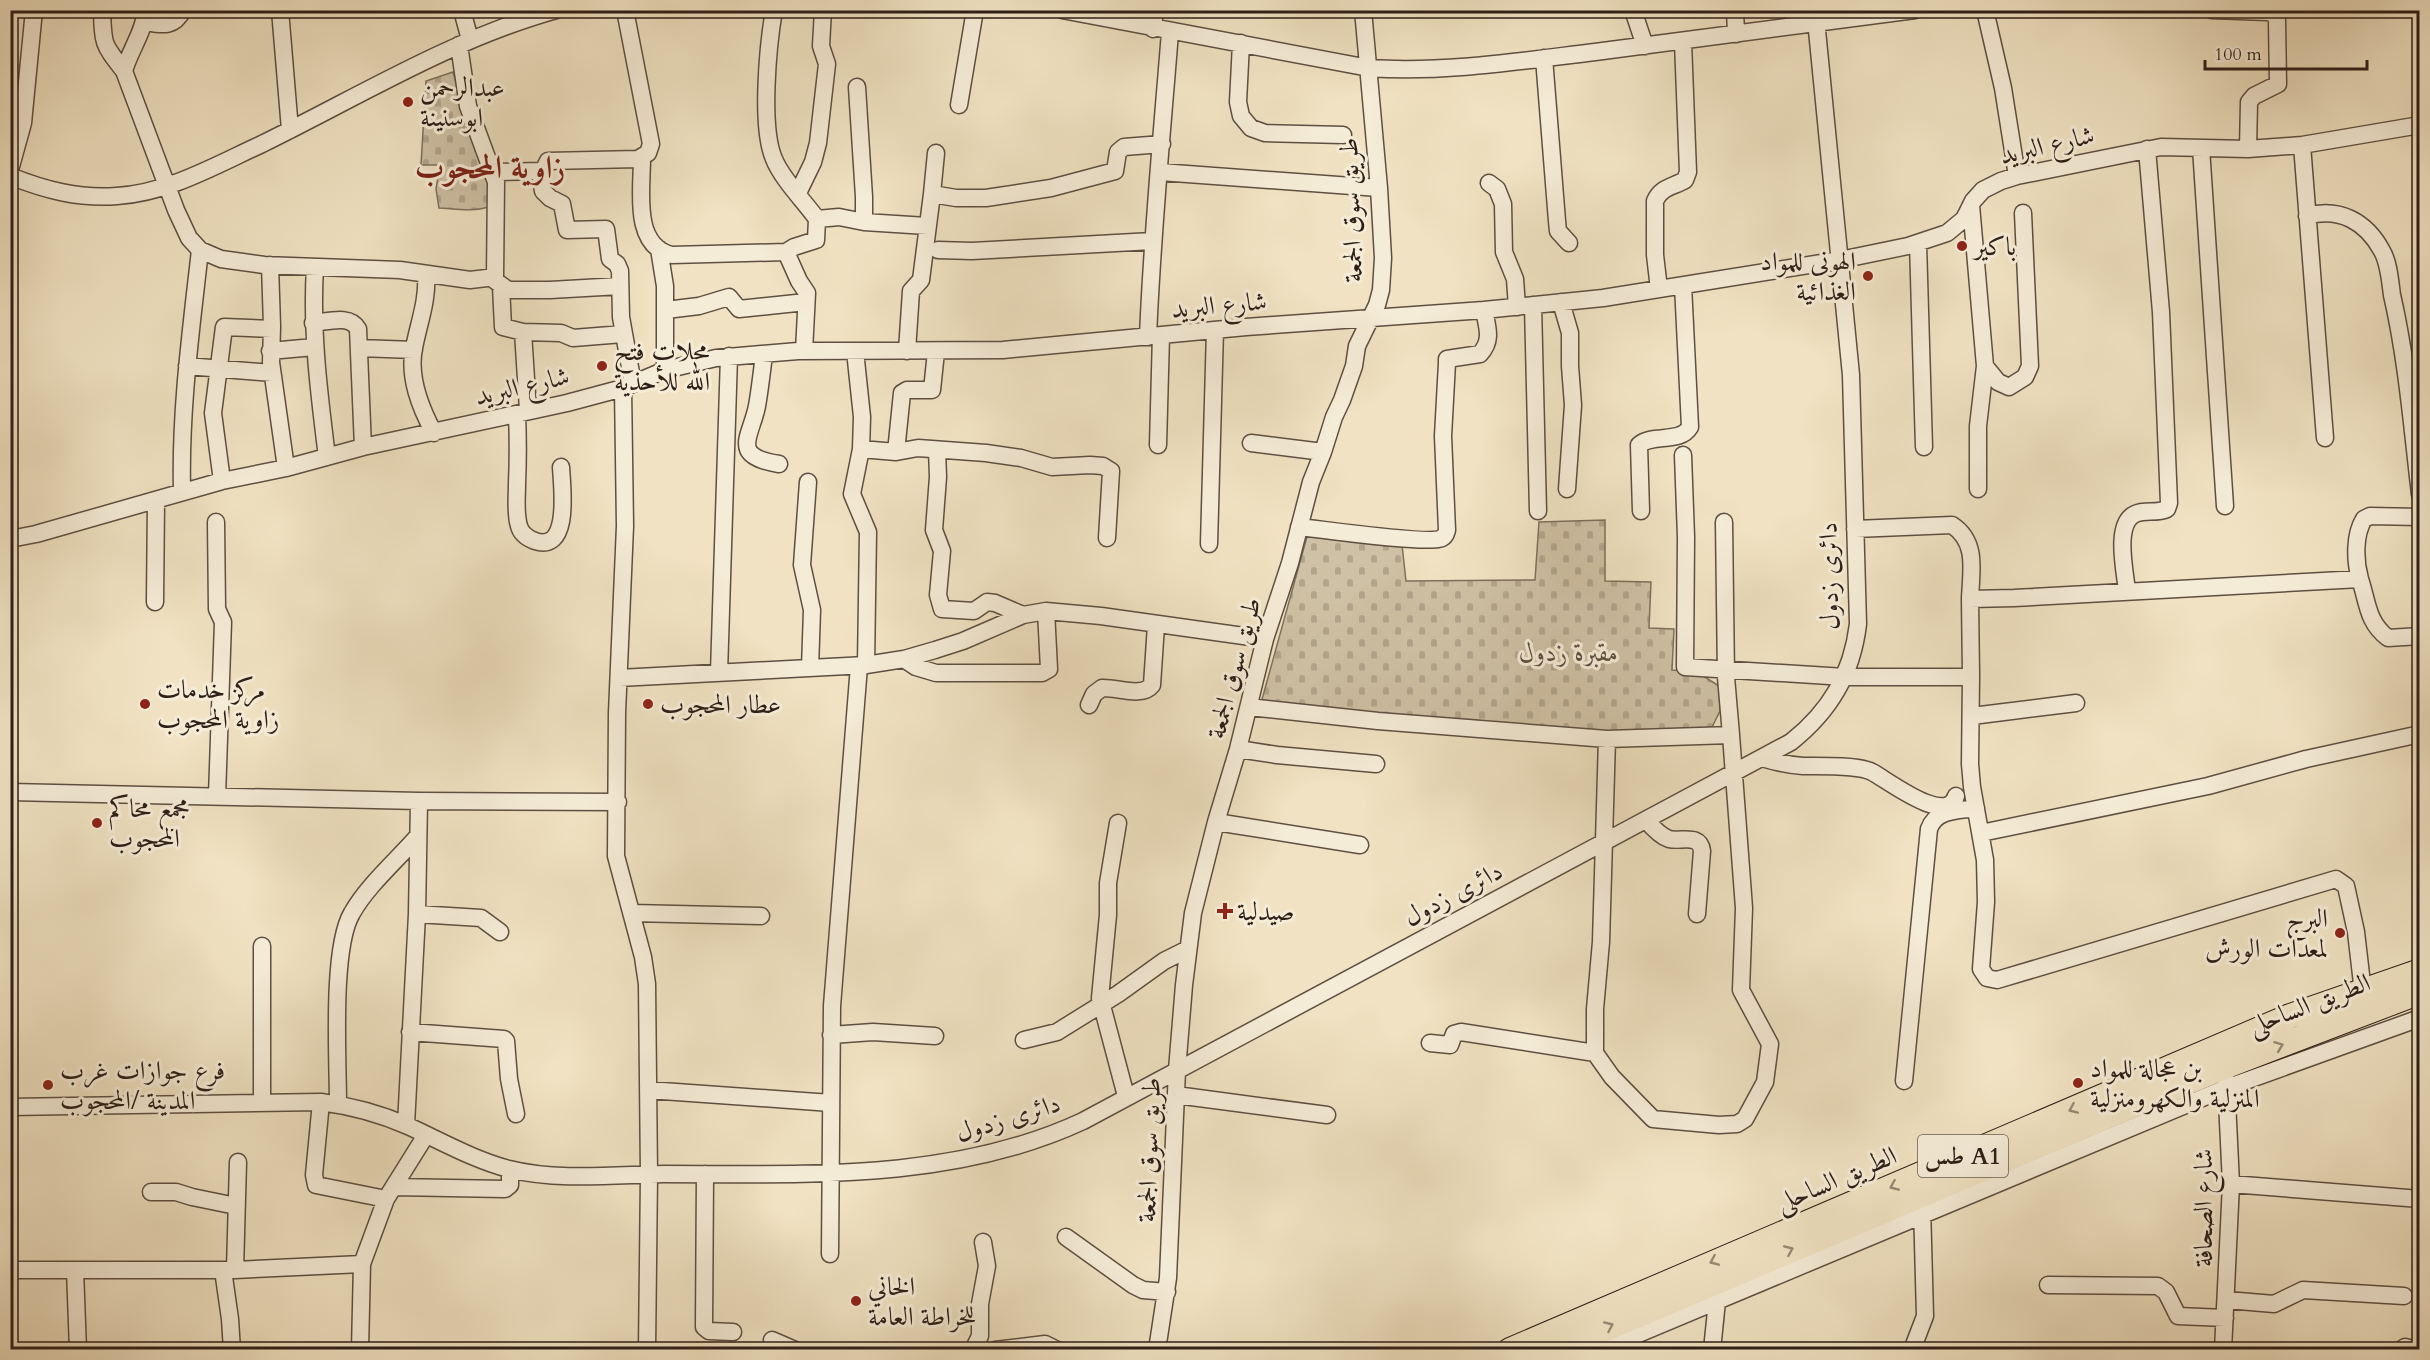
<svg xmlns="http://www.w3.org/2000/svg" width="2430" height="1360" font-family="Cardo,Amiri,serif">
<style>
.cemetery{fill:url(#cemetery-stones);stroke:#7e705e;stroke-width:1.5}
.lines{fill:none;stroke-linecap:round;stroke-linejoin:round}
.minor-casing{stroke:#5e4f42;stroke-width:19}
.highway-casing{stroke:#2d1e17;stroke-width:26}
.minor{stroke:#f5ecd7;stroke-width:16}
.highway{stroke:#f0e2c2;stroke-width:24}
.oneway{stroke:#988a75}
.poi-dot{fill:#8f2418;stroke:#f5ecd7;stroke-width:2}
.labels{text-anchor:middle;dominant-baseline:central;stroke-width:6;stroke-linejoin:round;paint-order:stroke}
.shield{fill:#f5ecd7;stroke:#695c51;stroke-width:1.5}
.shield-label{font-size:24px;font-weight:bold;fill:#2d1e17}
.poi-label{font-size:26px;fill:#2d1e17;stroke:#f5ecd7;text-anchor:start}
.street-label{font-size:26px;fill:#2d1e17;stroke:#f5ecd7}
.park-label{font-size:26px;font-style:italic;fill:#5e4f42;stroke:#f5ecd7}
.district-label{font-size:32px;font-weight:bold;fill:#7a1f14;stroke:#f5ecd7}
</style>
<defs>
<pattern id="cemetery-stones" width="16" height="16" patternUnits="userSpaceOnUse" patternTransform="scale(1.5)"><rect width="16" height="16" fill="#cfc1a5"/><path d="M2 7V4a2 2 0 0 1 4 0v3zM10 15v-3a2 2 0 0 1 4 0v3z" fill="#b2a58d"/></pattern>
</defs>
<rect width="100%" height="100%" fill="#f0e2c2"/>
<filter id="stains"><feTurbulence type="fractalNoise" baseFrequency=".00333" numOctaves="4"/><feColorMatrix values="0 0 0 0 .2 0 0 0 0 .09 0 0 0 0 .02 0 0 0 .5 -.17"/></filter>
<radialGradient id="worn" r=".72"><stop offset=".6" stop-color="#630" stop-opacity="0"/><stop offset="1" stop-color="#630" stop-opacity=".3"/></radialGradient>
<!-- cemetery -->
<path class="cemetery" d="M453,72L470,130L490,168L489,207C472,212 457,209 439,208L436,189L440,165H421L426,81Z
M1605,520V581L1651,582L1649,628L1674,629L1672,670L1697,672L1719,686L1720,711L1711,729L1582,733L1261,703L1308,533L1402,545L1406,581L1535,580L1539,522Z"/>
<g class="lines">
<defs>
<path id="minor" d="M102,10C103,45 103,44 124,71
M146,10C144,32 130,50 124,71L176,210L189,238L200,250C191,331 180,410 182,491
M280,10L290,130
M462,10L470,40
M774,10C768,45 760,127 774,159C782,179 804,201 817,219
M1062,10L1369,68C1444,73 1520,61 1595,52C1701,38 1808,24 1915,10
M1633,10L1645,46
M1735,10L1736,34
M1985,10L2003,88L2017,176
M2212,10L2267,12L2274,13L2277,20L2278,84L2254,96L2249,102L2248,149
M145,22C162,25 174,28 183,10
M1153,29L1155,10
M1241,43L1238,102L1241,116L1251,128L1265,133L1343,135
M1544,58L1557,221L1558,231L1569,243
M857,87L864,197V222
M959,105L975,10
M2302,145L2325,438
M2201,148L2225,506
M642,159C642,189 632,246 672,255L786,252
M10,170L23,123L34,10
M540,171L543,191L550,198L562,204L567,230L606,229L610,259L617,264L620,271L621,317L633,384
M493,172L540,171L544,169L548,161L638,159L648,153L651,144L625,10
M1160,172L1379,188
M10,176C45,190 79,199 117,196C168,193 216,165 262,144C358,97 452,39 556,10
M1489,183L1497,189L1503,204L1504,252L1515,279L1517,307
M798,193L813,162L818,143L827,64L821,46L823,10
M932,194L936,153
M1971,205L1985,366L1978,426V489
M2307,216C2339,207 2366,221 2382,251C2389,263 2390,281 2392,295C2407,360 2412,427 2420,494
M1918,243L1924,447
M659,249L665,286V370
M200,250L221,259L264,265L400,270L470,280L495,277L496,182L468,106L459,45
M938,250L972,251L1152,241
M270,265L272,326L271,362L286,468
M315,267C311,331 319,393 327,457
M426,274C428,300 419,322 414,348C408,377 420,407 434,433
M493,279L508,290H550L620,286
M501,286L503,327L523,332L528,410
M1659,289L1655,255V201C1661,187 1673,187 1685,180L1688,172L1683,42
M1561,302L1570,333V366L1573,405L1567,489
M1533,305L1538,511
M666,310L699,306L729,297L739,309L806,302
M313,323C327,322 350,314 358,329L363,447
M523,332L561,333L573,338L623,334
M1148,337C1152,235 1162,134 1170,32
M359,348L414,350
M270,351L314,347
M804,351L807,293L799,281L786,252L794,247L816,240L817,219L839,217L864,222L927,226
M855,351L862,417L861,449L852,494L868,532L866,665
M907,351L911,291L921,280L932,194L956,198H986L1051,188L1115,171L1118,152L1124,147L1162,144
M764,354C762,371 760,389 757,406C751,437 729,456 779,464
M187,366L272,373
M1985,366L1998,382L2009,387L2025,377L2030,366L2023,213
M623,388L625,526L617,713L616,856L643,957L647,984L649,1175L647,1350
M517,414C518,437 518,461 517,484C517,497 515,513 519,526C521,534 527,538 535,541C571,553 562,487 561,467
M1251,443L1323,452
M1158,445L1161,335
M861,449L896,452L918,448L986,453L1021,458L1052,467L1090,465L1103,466L1111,471L1107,538
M937,450L938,477L934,530L942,551L938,595L942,609L974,611L987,602L995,603L1023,615
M896,452L902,393L907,390H932L936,352
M1683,455L1686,537L1685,667L1845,677H1971L1970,764L1972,787L1985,860L1986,902L1981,969L1987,978L1997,980L2336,879L2346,886L2356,932L2363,992
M222,481L213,413L224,327L272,329
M808,482L802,565L812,610L810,668
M1641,511L1639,445C1653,433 1680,444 1690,427L1683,285
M216,522L217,609L223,622L217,796
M1724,522L1726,677L1731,735
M1299,527C1320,529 1430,545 1442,538C1446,536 1446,533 1447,530L1443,436L1447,363V359L1480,354C1493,340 1487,327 1484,310
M1855,529L1952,525C1978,542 1971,571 1970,599
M10,539L36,534L222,481L286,468L363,447L567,403L623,388L665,370L716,358L798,351L1003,350L1246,327L1484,310L1603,298L1840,260L1908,246L1947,233L1964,219L1973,201L1983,190L2001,181L2017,176L2161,147L2248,149L2302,145L2420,125
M1209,544L1215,330
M2360,579C2355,561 2354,535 2364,519L2370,516L2420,517
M2127,591C2125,571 2114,524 2135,514C2145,509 2156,514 2167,509L2169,503L2161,312L2147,149
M155,602L156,501
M904,659L916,667L936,673H1042L1049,669L1046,611
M719,673L729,356
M1971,677L1970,599L2014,598L2360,579C2368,603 2367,622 2388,638L2420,636
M619,678L866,665L904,659L935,650L963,641L1023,615L1046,611L1101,616L1265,639
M1089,705L1094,694L1102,688C1117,687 1142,698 1152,685L1156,625
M1249,707L1378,721L1607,739L1731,735L1744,908L1741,990L1770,1044L1765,1082L1745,1119L1737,1124L1719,1125L1653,1119L1612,1077L1595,1053V1009L1601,942L1607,739
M1972,716L2076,703
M1238,749L1277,755L1376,764
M1762,758C1775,762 1789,765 1803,766C1819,766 1859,765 1872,772C1886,779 1947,827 1956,796
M10,792L419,801L618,802
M1646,820C1652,827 1660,836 1669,839C1681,842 1700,833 1702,851L1697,914
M1216,822L1360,845
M1118,823L1108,883V915L1100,998L1126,1096
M1981,833L2208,786L2306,759L2420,734
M632,913L761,916
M417,914L481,918L500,932
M410,1032L504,1039L506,1041L509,1079L516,1114
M831,1035L873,1032L935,1036
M1024,1040L1057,1032L1118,994L1164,961L1188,949
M1430,1043L1450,1045L1454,1034L1461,1032L1595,1053
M1904,1081L1929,829C1936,809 1958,811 1976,808
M648,1090L831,1103
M1176,1095L1327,1115
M321,1102L314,1175L316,1185L386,1199
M262,1103V946
M338,1104C338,1060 331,948 352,913C367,886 397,860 417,837
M10,1107L321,1102C351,1106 381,1114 408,1126C441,1141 474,1160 509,1169C555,1181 615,1175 663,1174C804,1174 952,1182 1083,1121L1791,742C1830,711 1852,674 1858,624L1851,375L1815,10
M406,1125L417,914L419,801
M705,1174L704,1327L709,1331L733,1332
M2231,1184L2420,1199
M394,1187L505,1189L510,1185V1170
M151,1192H176L192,1197L236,1206
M1066,1237L1133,1285L1143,1290L1167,1292
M830,1254L832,1006L859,666
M10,1270H235L362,1264
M75,1270L78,1350
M223,1270L230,1319L232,1350
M235,1270L238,1162
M2048,1285L2158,1286L2166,1292L2178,1316L2225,1318
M2227,1300L2274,1304L2303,1290L2404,1296
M772,1340L795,1350
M360,1350L362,1264L386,1199L426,1135
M973,1350L980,1336V1304L987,1266L983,1242
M995,1350L1045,1344L1057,1350
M1157,1350L1168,1278L1177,1070L1184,985L1193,913L1216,822L1238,749L1265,639L1290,563L1311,482L1323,452L1334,417L1342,400L1354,366L1357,346L1377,305L1381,290L1383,258L1379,188L1363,10
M1600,1350L2226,1088L2420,1018
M1712,1350L1717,1301
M1912,1350L1925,1316L1922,1206
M2223,1350L2231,1184L2226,1080
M2401,1350L2405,1347L2416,1350"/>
<path id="highway" d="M1510,1350L2290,1016L2420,971
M1556,1350L2224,1067L2420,992"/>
</defs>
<!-- minor casing -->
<use href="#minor" class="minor-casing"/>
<!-- highway casing -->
<use href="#highway" class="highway-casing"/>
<!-- minor -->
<use href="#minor" class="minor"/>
<!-- highway -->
<use href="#highway" class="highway"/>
</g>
<!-- one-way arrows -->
<defs><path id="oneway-chevron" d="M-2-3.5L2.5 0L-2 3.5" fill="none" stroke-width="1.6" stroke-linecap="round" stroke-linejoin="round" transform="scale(1.5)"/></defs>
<g class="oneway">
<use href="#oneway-chevron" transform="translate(2279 1046) rotate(-21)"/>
<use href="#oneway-chevron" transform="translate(2073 1109) rotate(157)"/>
<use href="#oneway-chevron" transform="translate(1894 1186) rotate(157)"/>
<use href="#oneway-chevron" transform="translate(1789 1250) rotate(-23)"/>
<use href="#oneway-chevron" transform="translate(1714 1261) rotate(157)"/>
<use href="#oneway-chevron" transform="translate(1609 1326) rotate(-24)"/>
</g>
<!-- markers -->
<g class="poi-dot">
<circle cx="408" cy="102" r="6"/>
<circle cx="1962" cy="246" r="6"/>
<circle cx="1868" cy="276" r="6"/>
<circle cx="602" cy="366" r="6"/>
<circle cx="145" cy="704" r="6"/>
<circle cx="648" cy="704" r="6"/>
<circle cx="97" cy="823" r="6"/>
<path d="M1222 902h6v6h6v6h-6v6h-6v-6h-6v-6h6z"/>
<circle cx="2340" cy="933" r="6"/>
<circle cx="2078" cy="1083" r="6"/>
<circle cx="48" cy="1085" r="6"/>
<circle cx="856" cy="1301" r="6"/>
</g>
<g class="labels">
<!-- shield labels -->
<rect class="shield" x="1918" y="1135" width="90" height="42" rx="4.5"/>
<g class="shield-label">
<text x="1963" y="1156">طس A1</text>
</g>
<!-- poi labels -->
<g class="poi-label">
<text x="420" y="87">عبدالرحمن<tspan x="420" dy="30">ابوسنينة</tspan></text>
<text x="1974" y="246">باكير</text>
<text x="1856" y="261" text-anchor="end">الهونى للمواد<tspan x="1856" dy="30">الغذائية</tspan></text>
<text x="614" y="351">محلات فتح<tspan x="614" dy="30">الله للأحذية</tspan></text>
<text x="157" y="689">مركز خدمات<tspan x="157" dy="30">زاوية المحجوب</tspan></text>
<text x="660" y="704">عطار المحجوب</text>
<text x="109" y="808">مجمع محاكم<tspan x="109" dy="30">المحجوب</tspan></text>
<text x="1237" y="911">صيدلية</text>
<text x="2328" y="918" text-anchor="end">البرج<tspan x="2328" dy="30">لمعدات الورش</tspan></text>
<text x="2090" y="1068">بن عجالة للمواد<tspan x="2090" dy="30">المنزلية والكهرومنزلية</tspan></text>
<text x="60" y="1070">فرع جوازات غرب<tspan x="60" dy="30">المدينة /المحجوب</tspan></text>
<text x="868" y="1286">الخاني<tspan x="868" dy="30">للخراطة العامة</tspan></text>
</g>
<!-- street labels -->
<g class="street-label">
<text transform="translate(2047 145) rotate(-13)">شارع البريد</text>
<text transform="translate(1351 210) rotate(-92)">طريق سوق الجمعة</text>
<text transform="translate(1219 305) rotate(-5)">شارع البريد</text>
<text transform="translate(522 386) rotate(-13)">شارع البريد</text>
<text transform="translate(1829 576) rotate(-91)">دائرى زدول</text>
<text transform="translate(1234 668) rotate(-75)">طريق سوق الجمعة</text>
<text transform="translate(1453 894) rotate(-28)">دائرى زدول</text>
<text transform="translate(2309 1004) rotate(-21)">الطريق الساحلى</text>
<text transform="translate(1008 1118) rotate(-17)">دائرى زدول</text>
<text transform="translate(1149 1150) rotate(-88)">طريق سوق الجمعة</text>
<text transform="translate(1836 1179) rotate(-23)">الطريق الساحلى</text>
<text transform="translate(2203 1208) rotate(-90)">شارع الصحافة</text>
</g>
<!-- park labels -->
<g class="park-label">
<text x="1569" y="652">مقبرة زدول</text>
</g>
<!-- district labels -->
<g class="district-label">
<text x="490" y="168">زاوية المحجوب</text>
</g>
</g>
<!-- margin -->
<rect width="2430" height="1360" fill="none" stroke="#f0e2c2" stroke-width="36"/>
<rect x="12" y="12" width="2406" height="1336" fill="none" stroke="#2d1e17" stroke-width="3"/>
<rect x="18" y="18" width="2394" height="1324" fill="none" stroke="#2d1e17" stroke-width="1.5"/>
<!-- scale -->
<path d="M2205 60v9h162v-9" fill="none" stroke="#2d1e17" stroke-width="3"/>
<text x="2214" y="60" font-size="18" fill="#2d1e17" stroke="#f5ecd7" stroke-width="4.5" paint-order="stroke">100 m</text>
<rect width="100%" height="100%" filter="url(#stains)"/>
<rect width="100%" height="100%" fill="url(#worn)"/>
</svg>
